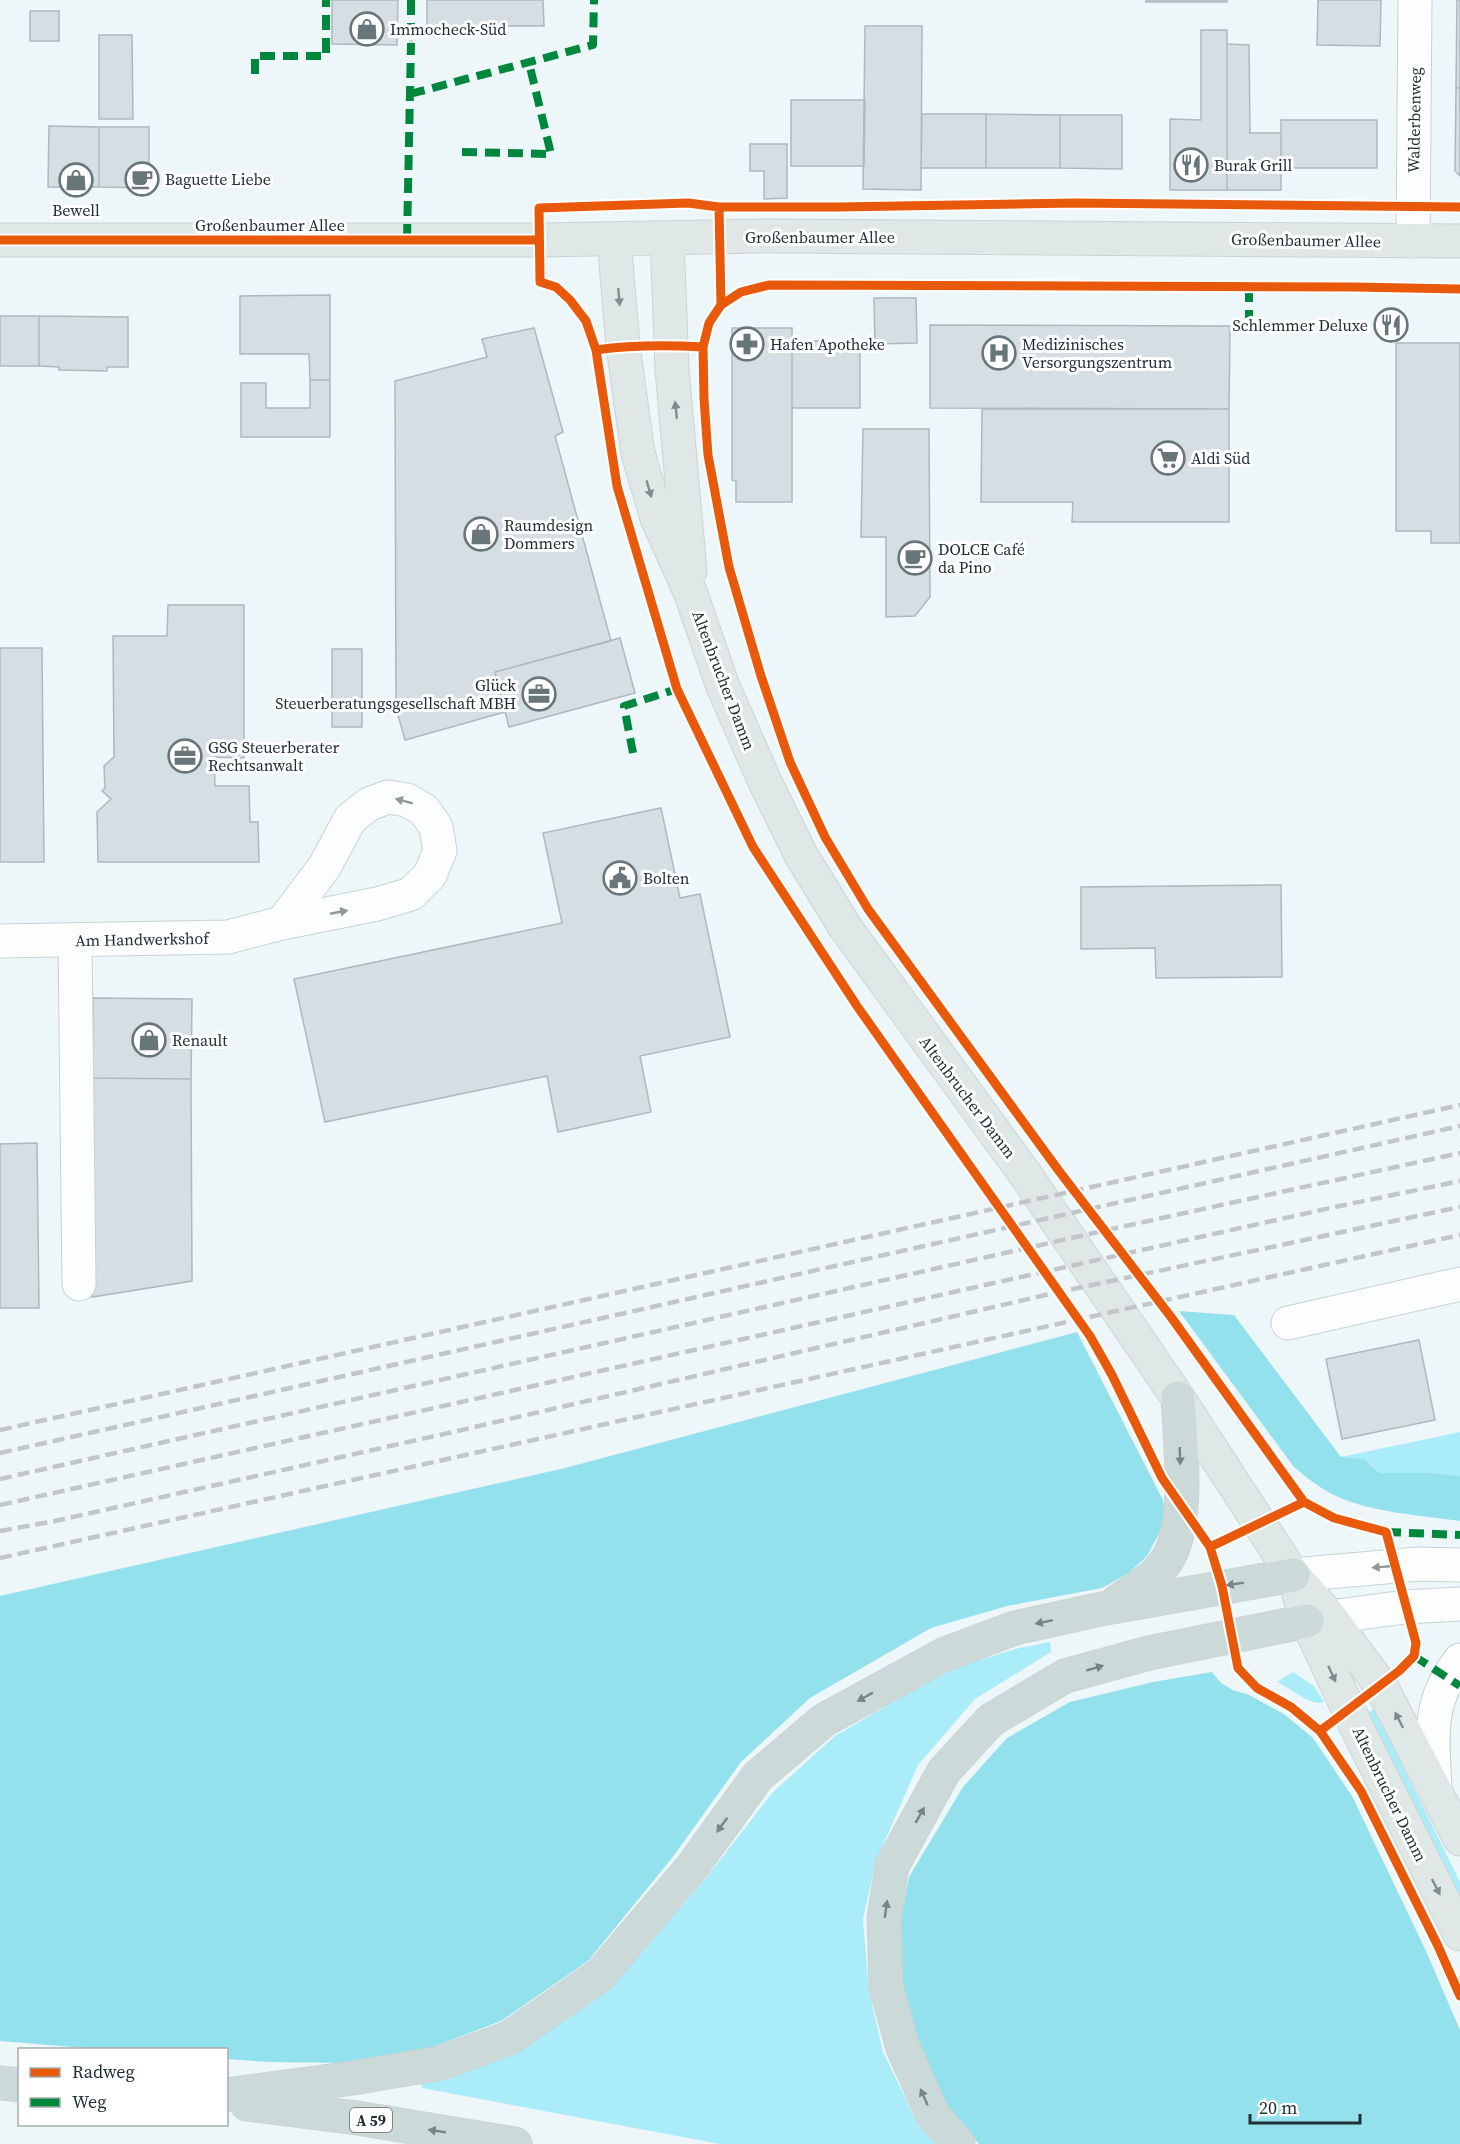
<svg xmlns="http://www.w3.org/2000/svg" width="1460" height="2144" font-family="'Source Serif 4',serif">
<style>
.green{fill:#aaedf9}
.forest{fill:#94e1ee}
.building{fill:#d4dee3;stroke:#aeb8bd;stroke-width:1.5}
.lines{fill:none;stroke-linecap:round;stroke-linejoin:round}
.minor-casing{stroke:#c7d3d6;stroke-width:35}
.major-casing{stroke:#ccd3d4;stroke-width:35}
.highway-casing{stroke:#ccd3d4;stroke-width:35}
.path{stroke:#d3d6d6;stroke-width:4;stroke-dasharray:3 4.5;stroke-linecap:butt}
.minor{stroke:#fcfefe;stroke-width:33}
.major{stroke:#dfe8e7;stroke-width:33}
.highway{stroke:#cbd9d9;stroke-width:33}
.rail{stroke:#c3c6c8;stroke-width:4.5;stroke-dasharray:12 6;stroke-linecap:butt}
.quiet{stroke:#00873e;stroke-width:8;stroke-dasharray:15 8;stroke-linecap:butt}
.cycleway-casing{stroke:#fff;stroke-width:13}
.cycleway{stroke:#e8590c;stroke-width:9}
.oneway{fill:#808c8e}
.oneway2{fill:#8e989a}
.oneway3{fill:#768587}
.labels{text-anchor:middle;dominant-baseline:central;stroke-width:6;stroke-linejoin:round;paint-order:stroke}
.shield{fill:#fff;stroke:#636f72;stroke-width:1.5}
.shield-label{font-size:15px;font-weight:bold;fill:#203135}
.poi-label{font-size:16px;fill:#203135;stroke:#fff;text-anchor:start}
.street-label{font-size:16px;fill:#203135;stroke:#fff}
</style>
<rect width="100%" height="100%" fill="#edf6f8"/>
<!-- green -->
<path class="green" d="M1460,1432V1476L1432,1473H1380L1370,1463L1341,1457Z
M1050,1642L1051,1652L975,1699L918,1765L876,1861L863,1919L869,1991L883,2052L919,2126L935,2144H720L422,2088L421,2082L520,2050L609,1990L706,1878L773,1792L835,1736L948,1670L1015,1649Z
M1293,1672L1314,1686L1324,1702C1311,1707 1291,1688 1277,1682Z
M1374,1708L1460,1882V1902L1368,1714Z"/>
<!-- forest -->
<path class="forest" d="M1179,1311L1234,1315L1341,1457L1364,1459L1380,1473H1432L1460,1476V1521C1421,1515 1372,1513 1336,1496C1321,1489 1307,1478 1294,1467Z
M1077,1332L1163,1500L1165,1512L1162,1528L1147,1556L1129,1573L1102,1588L1007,1606L931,1628L810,1698L741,1762L672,1858L588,1961L501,2021L433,2047L352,2063L269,2062L227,2059L226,2050H109L0,2041V1596L565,1468Z
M1212,1672L1221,1683L1233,1690L1249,1695L1284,1714L1313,1738L1352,1796L1426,1951L1460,2030V2144H979L946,2107L916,2045L903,1988L900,1924L909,1877L963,1787L1007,1738L1070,1702L1153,1682Z"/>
<!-- building -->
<path class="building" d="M332,0H398L397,45L332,44Z
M427,0H543L544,26H452V36H427Z
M1146,0H1227V2H1146Z
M1318,0H1381L1380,46L1317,45Z
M1457,0H1460V88H1456Z
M30,11H59V41H30Z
M865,26H922L921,190L863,189Z
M1201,30H1227V190H1170V119L1201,120Z
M99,35H132L133,119H99Z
M1227,44L1249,45L1250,133H1281V190H1227Z
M1456,88H1460V176L1455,171Z
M791,100H865L864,166H791Z
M922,114H986V168H921Z
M986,114L1060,115V168H986Z
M1060,115H1122V169L1060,168Z
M1281,120H1377V168H1281Z
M49,126L99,127V187H48Z
M99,127H149V188L99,187Z
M750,144H787V198L764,199V171H750Z
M330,295V380H310L309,354H240V296Z
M874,298H916L917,343L875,344Z
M0,316H39V366H0Z
M39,316L128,317V367H107V371L59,370V367L39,366Z
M930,325L1230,326L1229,409L930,408Z
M534,328L563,432L555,436L611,641L495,672L505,712L405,740L396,708L395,381L487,357L482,339Z
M732,328H792V502H736V481L732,480Z
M792,341H860V408H792Z
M1396,343H1460V543H1431V531H1396Z
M310,380H330V437H241V383H266V408H310Z
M982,409H1229V522H1072L1073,502H981Z
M863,429H929L930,597L915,616L886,617V537H861Z
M168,605H244V758L214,757L215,786H249L250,822H258L259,862H98L97,812L111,799L102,791L105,788L104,766L114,757L113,636H167Z
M620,638L635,693L509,727L495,672Z
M0,648H42L44,862H0Z
M332,649H362V727H332Z
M661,808L680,898L700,894L730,1037L640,1056L651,1112L558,1132L547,1076L325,1122L294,979L562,923L543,833Z
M1281,885L1282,977L1156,978L1155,948L1081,949V887Z
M93,998L192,999L191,1079L92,1078Z
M92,1078L191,1079L192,1281L92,1297Z
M37,1143L39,1308H0V1144Z
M1419,1340L1435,1420L1342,1439L1326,1359Z"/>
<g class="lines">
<defs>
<path id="minor" d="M1413,241L1415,0
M75,940L79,1284
M0,941L228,937L282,923L377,904L411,894L430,875L440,851L436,827L424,810L407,800L388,797L369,804L350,819L325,866L282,923
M1288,1323L1460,1284
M1293,1575L1419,1564L1460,1565
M1330,1617L1405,1607L1460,1604
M1435,1790C1433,1738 1426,1704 1460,1660"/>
<path id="major" d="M667,238L672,370L690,571
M614,239L623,346L638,453L657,518L691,594L722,684L765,782L801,855L845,927L1025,1174L1178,1398L1293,1575L1330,1617L1381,1686L1460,1839
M0,240H539L769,236L1460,241
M1299,1594L1307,1621L1360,1734L1460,1934"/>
<path id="highway" d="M1118,1601C1136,1590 1152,1580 1165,1563C1191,1528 1180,1440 1178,1398
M0,2083L20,2085
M226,2095L353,2078L441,2063L509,2038L600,1975L692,1867L758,1776L824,1720L943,1655L1015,1628L1106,1608L1293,1575
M247,2104L357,2118L515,2144
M958,2144L933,2115L903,2048L886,1987L884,1918L892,1866L944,1771L991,1720L1065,1676L1149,1653L1307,1621"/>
</defs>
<!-- minor casing -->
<use href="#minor" class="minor-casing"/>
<!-- major casing -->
<use href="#major" class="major-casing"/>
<!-- highway casing -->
<use href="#highway" class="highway-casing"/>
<!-- path -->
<path class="path" d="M411,43V25"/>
<!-- minor -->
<use href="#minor" class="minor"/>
<!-- major -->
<use href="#major" class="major"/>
<!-- highway -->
<use href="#highway" class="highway"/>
<!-- rail -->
<path class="rail" d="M0,1430L1460,1105
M0,1453L1460,1126
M0,1479L1116,1228L1460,1153
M0,1505L1330,1208L1460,1181
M0,1531L55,1521L453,1432L1050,1294L1460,1207
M0,1558L1460,1235"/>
<!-- quiet -->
<path class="quiet" d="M411,0V25
M255,74V56H326V0
M410,94L593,45L594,0
M462,152L551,154L529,63
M407,239L411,43
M1249,287V318
M633,753L624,706L677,689
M1386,1532L1460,1535
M1414,1656L1460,1686"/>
<defs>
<path id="cycleway" d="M719,207L721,305L709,323L703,347L704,399L708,455L729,567L761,676L790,762L825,837L868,909L1059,1171L1171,1317L1304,1502
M0,240H539
M721,305L741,292L769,285L1354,287L1460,289
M596,350C632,345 667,345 703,347
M1210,1547L1162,1478L1112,1375L1090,1336L857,1006L753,847L677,689L617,486L596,350L586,321L570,300L556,287L540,282L539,208L688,203L719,207H839L1075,203L1460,207
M1320,1731L1399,1671L1414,1656L1416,1643L1386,1532L1334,1518L1304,1502L1210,1547L1222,1586L1238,1668L1257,1688L1291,1707L1320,1731L1361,1791L1438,1946L1460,1996"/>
</defs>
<!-- cycleway casing -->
<use href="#cycleway" class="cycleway-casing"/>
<!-- cycleway -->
<use href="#cycleway" class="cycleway"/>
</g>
<!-- one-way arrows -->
<defs><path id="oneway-solid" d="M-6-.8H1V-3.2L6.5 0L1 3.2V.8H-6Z" transform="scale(1.5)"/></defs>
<g class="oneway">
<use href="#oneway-solid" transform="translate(619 297) rotate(85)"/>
<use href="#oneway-solid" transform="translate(676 410) rotate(-96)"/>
<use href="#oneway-solid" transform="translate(649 489) rotate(74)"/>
<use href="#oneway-solid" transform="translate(1332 1674) rotate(65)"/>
<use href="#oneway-solid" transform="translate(1399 1720) rotate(-117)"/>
<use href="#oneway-solid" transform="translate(1436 1887) rotate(63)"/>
</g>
<g class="oneway2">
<use href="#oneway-solid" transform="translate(404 801) rotate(-165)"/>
<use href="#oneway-solid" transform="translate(339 912) rotate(-11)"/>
<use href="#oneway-solid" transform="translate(1381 1567) rotate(175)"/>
</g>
<g class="oneway3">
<use href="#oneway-solid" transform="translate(1180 1456) rotate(88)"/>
<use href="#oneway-solid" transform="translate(1235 1584) rotate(171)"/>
<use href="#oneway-solid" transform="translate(1044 1622) rotate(168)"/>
<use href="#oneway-solid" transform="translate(1095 1668) rotate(-16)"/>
<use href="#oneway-solid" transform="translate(865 1697) rotate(151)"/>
<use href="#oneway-solid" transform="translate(920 1815) rotate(-61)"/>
<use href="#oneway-solid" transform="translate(722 1825) rotate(126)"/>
<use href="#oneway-solid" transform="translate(886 1909) rotate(-82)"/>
<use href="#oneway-solid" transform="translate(924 2097) rotate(-114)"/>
<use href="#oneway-solid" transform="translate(437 2131) rotate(-171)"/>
</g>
<!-- icons -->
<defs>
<symbol id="shop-ring" viewBox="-11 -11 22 22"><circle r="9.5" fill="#fff" stroke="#687679" stroke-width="1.5"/><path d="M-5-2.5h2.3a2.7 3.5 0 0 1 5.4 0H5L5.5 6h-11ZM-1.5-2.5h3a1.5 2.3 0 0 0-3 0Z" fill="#687679"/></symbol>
<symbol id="restaurant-ring" viewBox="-11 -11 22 22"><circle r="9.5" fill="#fff" stroke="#687679" stroke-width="1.5"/><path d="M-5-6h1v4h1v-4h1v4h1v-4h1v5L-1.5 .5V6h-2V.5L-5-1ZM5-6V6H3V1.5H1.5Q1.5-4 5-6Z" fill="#687679"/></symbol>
<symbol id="cafe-ring" viewBox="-11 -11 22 22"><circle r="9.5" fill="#fff" stroke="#687679" stroke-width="1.5"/><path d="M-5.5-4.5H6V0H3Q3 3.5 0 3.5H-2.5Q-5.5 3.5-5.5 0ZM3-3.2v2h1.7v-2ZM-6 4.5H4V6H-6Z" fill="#687679"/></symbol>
<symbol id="pharmacy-ring" viewBox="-11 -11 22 22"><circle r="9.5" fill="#fff" stroke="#687679" stroke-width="1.5"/><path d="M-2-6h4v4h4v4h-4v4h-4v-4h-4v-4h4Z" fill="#687679"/></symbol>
<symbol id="hospital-ring" viewBox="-11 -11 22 22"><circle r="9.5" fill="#fff" stroke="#687679" stroke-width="1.5"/><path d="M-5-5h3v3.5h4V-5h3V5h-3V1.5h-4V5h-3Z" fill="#687679"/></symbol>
<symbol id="supermarket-ring" viewBox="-11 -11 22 22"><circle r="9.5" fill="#fff" stroke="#687679" stroke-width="1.5"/><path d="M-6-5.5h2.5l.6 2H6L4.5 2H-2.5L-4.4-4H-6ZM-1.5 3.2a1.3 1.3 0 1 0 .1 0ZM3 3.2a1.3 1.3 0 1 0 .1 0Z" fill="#687679"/></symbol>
<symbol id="office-ring" viewBox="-11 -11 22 22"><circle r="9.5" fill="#fff" stroke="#687679" stroke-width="1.5"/><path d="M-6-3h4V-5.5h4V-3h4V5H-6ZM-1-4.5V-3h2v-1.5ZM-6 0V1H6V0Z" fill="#687679"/></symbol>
<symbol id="civic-ring" viewBox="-11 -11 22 22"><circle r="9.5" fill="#fff" stroke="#687679" stroke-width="1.5"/><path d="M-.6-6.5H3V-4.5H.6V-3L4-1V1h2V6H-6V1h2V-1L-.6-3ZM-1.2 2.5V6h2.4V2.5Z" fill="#687679"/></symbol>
</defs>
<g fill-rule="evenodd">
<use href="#shop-ring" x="348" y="10" width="38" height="38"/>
<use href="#restaurant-ring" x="1172" y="146" width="38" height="38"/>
<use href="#cafe-ring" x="123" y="160" width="38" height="38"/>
<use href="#shop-ring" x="57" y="161" width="38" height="38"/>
<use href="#restaurant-ring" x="1372" y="306" width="38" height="38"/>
<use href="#pharmacy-ring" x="728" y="325" width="38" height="38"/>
<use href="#hospital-ring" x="980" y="334" width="38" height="38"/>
<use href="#supermarket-ring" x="1149" y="439" width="38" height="38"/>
<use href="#shop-ring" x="462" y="515" width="38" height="38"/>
<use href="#cafe-ring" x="896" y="539" width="38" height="38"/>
<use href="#office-ring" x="520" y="675" width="38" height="38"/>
<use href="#office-ring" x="166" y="737" width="38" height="38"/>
<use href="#civic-ring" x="601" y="859" width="38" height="38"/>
<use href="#shop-ring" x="130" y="1021" width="38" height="38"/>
</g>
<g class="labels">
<!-- shield labels -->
<rect class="shield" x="350" y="2108" width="42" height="24" rx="4.5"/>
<g class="shield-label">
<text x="371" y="2120">A 59</text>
</g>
<!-- poi labels -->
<g class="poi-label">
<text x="390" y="29">Immocheck-Süd</text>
<text x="1214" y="165">Burak Grill</text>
<text x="165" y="179">Baguette Liebe</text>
<text x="76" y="210" text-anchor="middle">Bewell</text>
<text x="1368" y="325" text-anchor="end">Schlemmer Deluxe</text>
<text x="770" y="344">Hafen Apotheke</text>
<text x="1022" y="344">Medizinisches<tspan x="1022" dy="18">Versorgungszentrum</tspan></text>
<text x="1191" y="458">Aldi Süd</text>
<text x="504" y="525">Raumdesign<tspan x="504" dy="18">Dommers</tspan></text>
<text x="938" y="549">DOLCE Café<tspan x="938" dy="18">da Pino</tspan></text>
<text x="516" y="685" text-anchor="end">Glück<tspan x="516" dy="18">Steuerberatungsgesellschaft MBH</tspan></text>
<text x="208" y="747">GSG Steuerberater<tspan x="208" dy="18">Rechtsanwalt</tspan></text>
<text x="643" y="878">Bolten</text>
<text x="172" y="1040">Renault</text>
</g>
<!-- street labels -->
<g class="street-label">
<text transform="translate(1414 120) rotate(-89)">Walderbenweg</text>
<text x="270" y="225">Großenbaumer Allee</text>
<text x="820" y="237">Großenbaumer Allee</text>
<text transform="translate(1306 240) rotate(1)">Großenbaumer Allee</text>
<text transform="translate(724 680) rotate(69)">Altenbrucher Damm</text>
<text transform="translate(142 939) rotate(-1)">Am Handwerkshof</text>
<text transform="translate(968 1097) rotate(53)">Altenbrucher Damm</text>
<text transform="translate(1390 1794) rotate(64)">Altenbrucher Damm</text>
</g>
</g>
<!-- legend -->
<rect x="18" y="2048" width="210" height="78" fill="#ffffff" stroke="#a6adae" stroke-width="1.5"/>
<rect x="30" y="2068" width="30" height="9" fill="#e8590c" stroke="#a6adae" stroke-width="1.5"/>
<text x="72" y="2078" font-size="18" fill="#203135">Radweg</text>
<rect x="30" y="2098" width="30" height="9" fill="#00873e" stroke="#a6adae" stroke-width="1.5"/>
<text x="72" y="2108" font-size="18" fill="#203135">Weg</text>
<!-- scale -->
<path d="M1250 2114v9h110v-9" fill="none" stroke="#203135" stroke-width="3"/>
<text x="1259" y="2114" font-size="18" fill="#203135" stroke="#ffffff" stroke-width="4.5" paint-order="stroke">20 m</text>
</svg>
